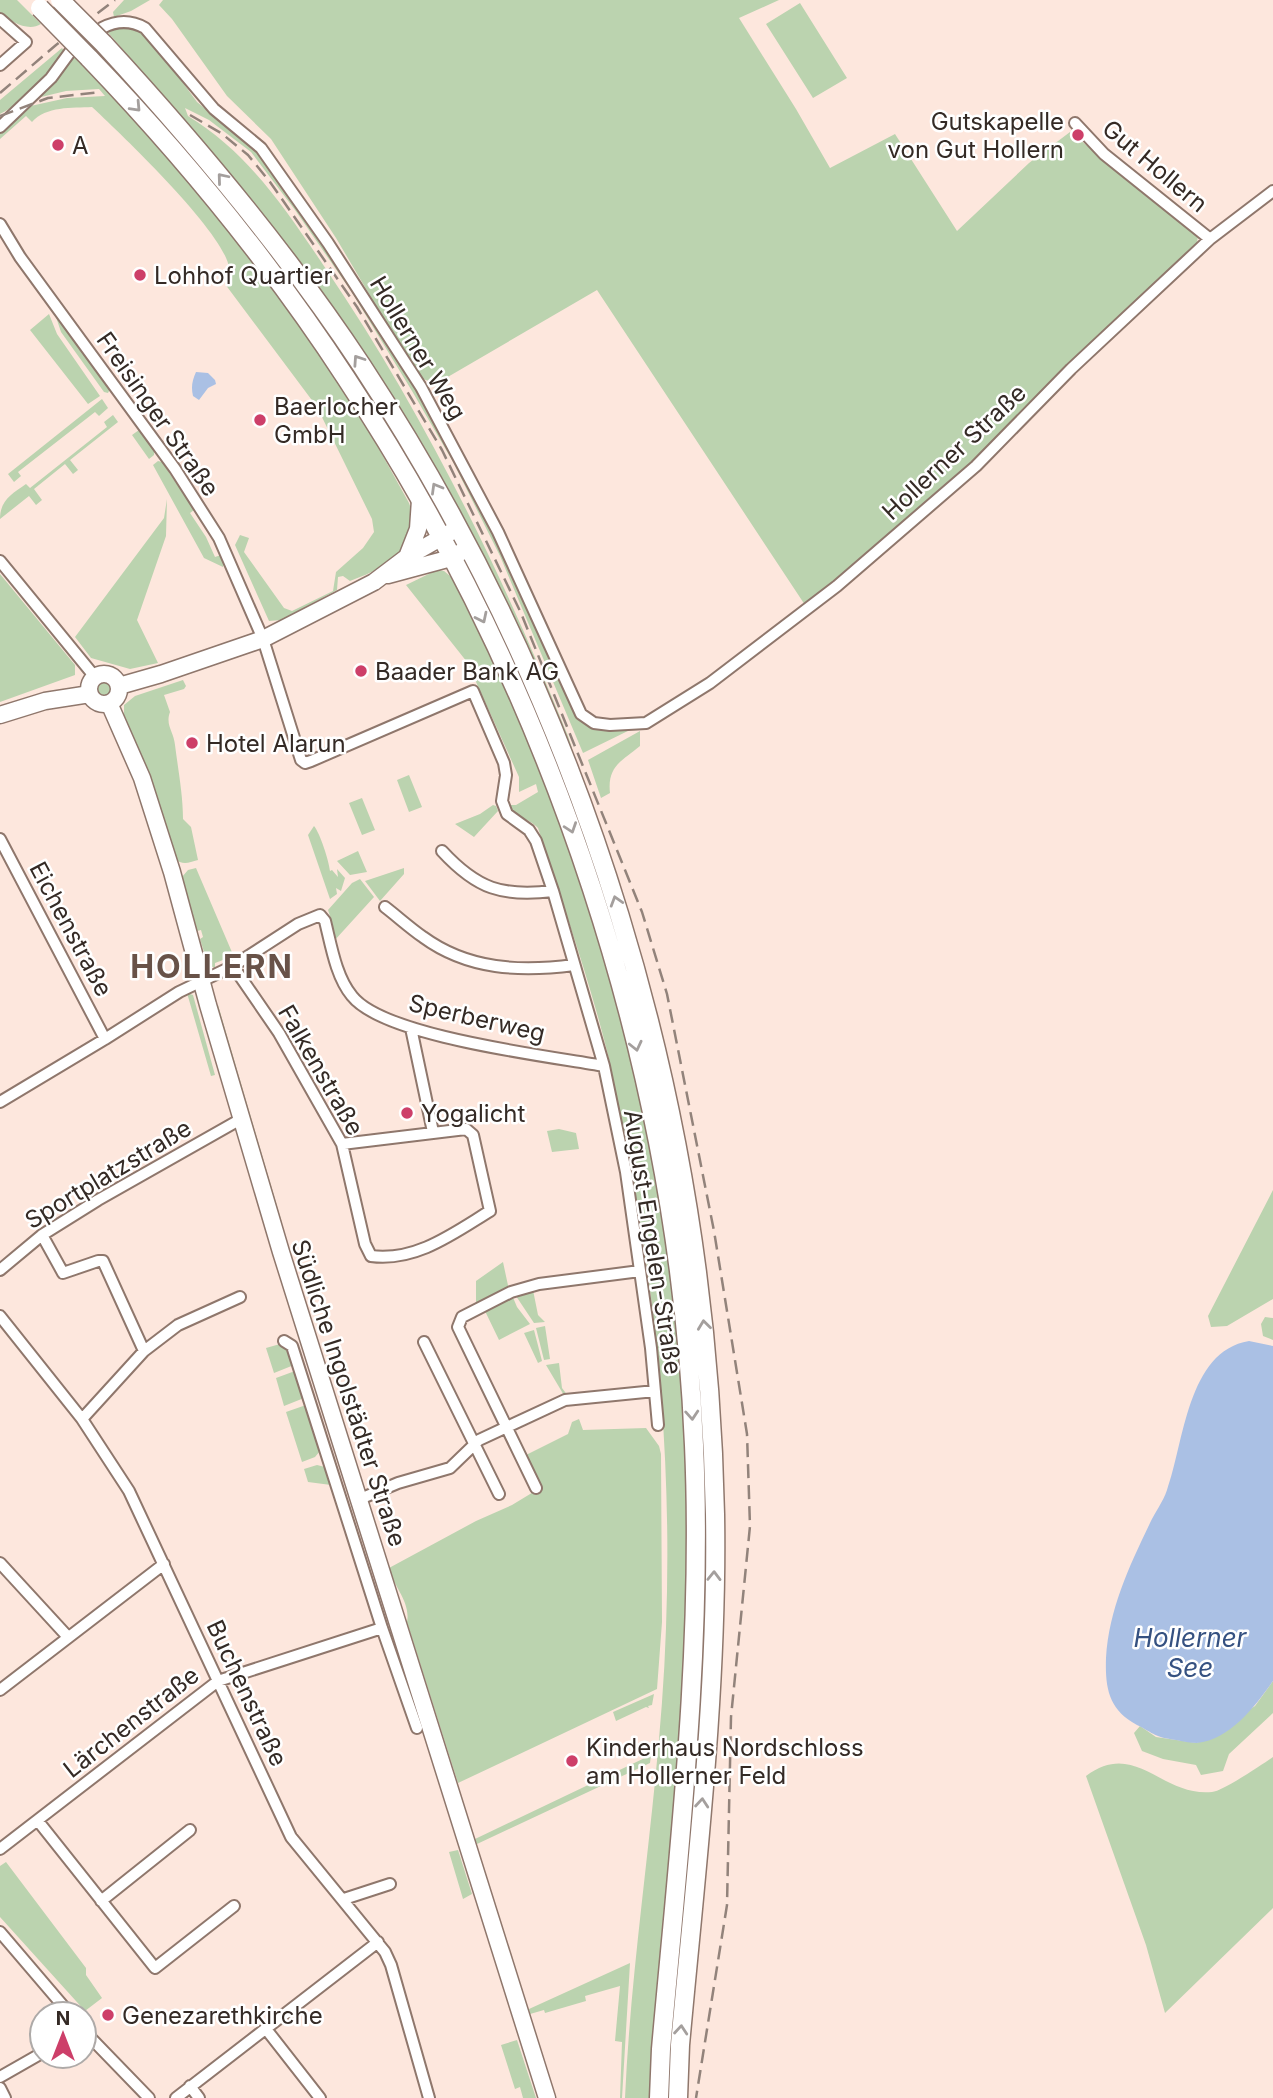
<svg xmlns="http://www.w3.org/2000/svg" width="1273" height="2098" font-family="Inter,sans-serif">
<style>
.green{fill:#bbd3af}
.water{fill:#aac0e4}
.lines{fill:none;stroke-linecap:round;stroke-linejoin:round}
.street-casing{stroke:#8f776c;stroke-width:14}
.secondary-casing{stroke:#8f776c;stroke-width:19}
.primary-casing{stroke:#8f776c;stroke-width:21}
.street{stroke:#fff;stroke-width:10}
.secondary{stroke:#fff;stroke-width:16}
.primary{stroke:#fff;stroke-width:18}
.rail{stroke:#92837b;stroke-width:2.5;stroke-dasharray:14 7;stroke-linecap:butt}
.primary-bridge-casing{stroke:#8f776c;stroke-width:21;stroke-linecap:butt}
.primary-bridge{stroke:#fff;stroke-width:18}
.oneway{stroke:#a49f9d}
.poi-dot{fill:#cd3f69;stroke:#fff;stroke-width:2.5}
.labels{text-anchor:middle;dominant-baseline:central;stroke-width:5;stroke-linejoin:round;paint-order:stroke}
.poi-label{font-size:24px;fill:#342a25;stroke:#fff;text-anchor:start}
.street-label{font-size:24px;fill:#342a25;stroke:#fff}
.water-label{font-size:26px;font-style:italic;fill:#355181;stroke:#fff}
.district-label{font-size:32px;font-weight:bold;letter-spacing:2px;fill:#685248;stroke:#fff}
</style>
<rect width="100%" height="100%" fill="#fde7dd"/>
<!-- green -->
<path class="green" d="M0,0H17L41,24C28,32 11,22 0,12Z
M124,0H150L131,11L114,17L113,12Z
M163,0H779L739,18L796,109L830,168L895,134L957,231L1029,163L1070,132L1198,235L1197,243L972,462L805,605L597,290L446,378L431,382L418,377L336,238L271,139L227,96L172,19L159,5Z
M800,3L847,78L813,98L766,24Z
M113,27H131L141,31L153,42L197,102L254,149L271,170L333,258L432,415L488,521L564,691L583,722L591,727H636L583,753L500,556L453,462L412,391L351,291L295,210L251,152L209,120L185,108L188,116C249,153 287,211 326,269C425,415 502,573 568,736L572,748L570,749L535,670L437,476L130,58L106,30Z
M62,48L65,52C47,77 28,100 0,114V100Z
M99,50L186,145L299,286L294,290L95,52Z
M73,55L182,171L264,271L348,393L409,503C426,547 386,568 350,581L343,576L338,577L337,590L281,620L269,621L235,545L240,535L249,538L244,552L284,608L292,611L333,591L336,572L363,548L374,532L372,519L317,407L225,284C226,279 229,272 229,268C226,234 120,133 92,107C72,108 46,106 32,122L26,116L0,139V130L4,126L8,127L26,107L67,98L105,96L99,89L66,91L37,98Z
M49,314L57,334L100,396L88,404L30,330Z
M55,314L110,389L108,393L104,392L61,332Z
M346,354L400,438L448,525L446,530L341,357Z
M102,399L108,408L99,416L95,412L18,472L21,476L14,482L8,474Z
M113,415L118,422L70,460L78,470L73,474L65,464L34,489L42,500L36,505L29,496L0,519C0,500 12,494 26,484L30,488L107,427L104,422Z
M139,430L154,451V455L149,459L132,435Z
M158,461L162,462L194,510L190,513L206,537L215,557L221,555L224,563L223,567L204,558L153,465Z
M167,499L166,536L137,620L158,663L130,669L91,658L75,637L164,518Z
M461,560L466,565L557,759L553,760Z
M437,570L444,571L456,581L508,689L579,870L621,1012L650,1141L672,1272L686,1408L690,1622L652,2098H625C632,1941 661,1785 666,1628C672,1466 658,1304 626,1146C619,1114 615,1082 607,1051C588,975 562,902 538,828C528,817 515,819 508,805H516L538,792L536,784L519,792V777L467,662L406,585Z
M0,574L75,665V675L0,702Z
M183,680L186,686L184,689L164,695L170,712C165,725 174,732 175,745C178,769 183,795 183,819L191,827L198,860C188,863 183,865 174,859L124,716V705L135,696Z
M95 689a9 9 0 1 1 18 0a9 9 0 1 1-18 0Z
M640,731V746C622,761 607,766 610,793L601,798L588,760Z
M409,775L422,807L409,812L397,780Z
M565,779L599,871L668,1130L700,1350L710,1557L702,1710L673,2021L669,2098H665L697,1710L680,1235L562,781Z
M362,798L375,830L362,835L349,803Z
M493,805L496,806L498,811L474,837L455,824L480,814Z
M314,826C320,833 329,861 330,871L332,870L338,877L337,869L345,878L341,891L336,888L337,894L330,899L308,835Z
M358,851L367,872L350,875L337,861Z
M196,868L234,957L225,963L223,960L215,963V968L208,965L200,939L203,937L201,930L197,931L182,877L188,870Z
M404,868V874L380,901L365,881Z
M360,879L374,897L334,941L332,922L328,910L352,883Z
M187,993L193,995L215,1075L211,1076Z
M218,1005L282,1223L278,1222L215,1006Z
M559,1129L576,1133L579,1149L552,1152L547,1131Z
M1273,1190V1299L1227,1326L1211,1327L1208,1316Z
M503,1262L509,1290L476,1306V1281Z
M533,1290L538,1315L545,1322L534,1323L514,1293Z
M512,1295L517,1307L530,1324L499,1340L485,1311L507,1301L508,1297Z
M1265,1317L1273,1318V1340L1263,1336L1261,1324Z
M545,1326L550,1359L544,1360L536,1328Z
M534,1330L542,1361L538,1363L524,1333Z
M280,1344L290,1353L294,1365L274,1373L266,1348Z
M559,1363L562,1388L568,1396L565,1397L546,1365Z
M295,1371L304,1398L284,1406L276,1378Z
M306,1405L320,1451L315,1457L302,1462L286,1412Z
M579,1419L583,1430L646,1428L659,1446L661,1454L662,1622L657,1689L458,1783L407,1622C411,1602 393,1586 389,1568L476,1521L512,1505L540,1488L524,1456L568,1434L572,1422Z
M317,1465L325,1467L331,1485L308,1482L304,1469Z
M1273,1681V1713L1229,1754L1223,1771L1201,1775L1196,1765L1163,1759L1142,1751L1134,1733L1140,1726L1156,1737L1197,1743L1255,1706Z
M654,1694L652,1705L648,1706L649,1708L646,1707L616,1721L613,1712Z
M651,1755L650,1763L477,1844L475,1839Z
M1273,1757V1908L1165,2013L1146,1945L1086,1776C1136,1739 1161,1797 1212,1792C1223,1791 1261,1765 1273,1757Z
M458,1850L472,1894L463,1899L449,1852Z
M6,1862L86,1968V1975L102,1998L85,2011L0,1917V1866Z
M630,1963L622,2098H620L622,2042L615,2041L620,1986L585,1996L586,2001L545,2013L544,2010L530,2014L529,2009Z
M517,2040L536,2098H523L520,2087L515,2089L501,2045Z"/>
<!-- water -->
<path class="water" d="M196,372L208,373L215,380L216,384L208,388L199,400L193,396C191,387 192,381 196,372Z
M1249,1341L1273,1346V1681C1255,1706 1231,1739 1197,1743C1190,1743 1182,1741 1176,1740C1154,1737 1155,1734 1137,1725C1109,1710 1105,1689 1106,1658C1109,1609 1129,1567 1150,1523C1155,1512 1163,1502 1167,1490C1184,1444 1187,1351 1249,1341Z"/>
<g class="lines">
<defs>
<path id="street" d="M0,19L26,42L0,65
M102,28C117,20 131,20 145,28L214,109L261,148L328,243L421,387L498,532L581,714L594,723L610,725L646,723L710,683L837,586L976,466L1071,369L1210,239L1273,191
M1075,123L1104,154L1210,239
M0,127L51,78L70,52
M0,224L20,257L175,469L219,538L263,639L301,760L305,763L311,761L473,691L504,763L506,775L502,801L507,814L529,830L536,841L553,891L604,1066L626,1172L651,1348L658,1425
M0,561L95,677
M0,839L105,1039
M442,851C477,889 502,897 553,891
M385,907C398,917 410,928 423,937C468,970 521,972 574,965
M233,966L279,1033L342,1144L365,1244L371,1256C416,1262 454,1233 490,1211L473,1135L466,1129L342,1144
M411,1028L433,1132
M0,1102L105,1039L179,992L233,966L298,924L320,915L325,921C331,945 336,977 352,996C384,1037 549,1056 604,1066
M42,1235L63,1273L98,1261H103L144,1351
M0,1270L42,1235L98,1200L241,1119
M0,1316L82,1419L129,1491L291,1837L385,1952L391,1965L429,2098
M284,1341L292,1346L382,1628L417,1728
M424,1342L499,1494
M82,1419L144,1351L178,1325L240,1297
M536,1488L458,1327L462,1317L511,1292L539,1284L640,1271
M360,1499L398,1483L450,1468L479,1440L565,1400L655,1391
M0,1563L68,1637
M0,1690L164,1564
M38,1821L155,1968L234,1906
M0,1849L218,1681L382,1628
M344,1899L390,1884
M101,1901L190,1830
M0,1932L70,2014
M266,2029L320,2098
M84,2031L149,2098
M0,2077L42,2053
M190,2086L199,2098
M0,2088L5,2098
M176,2098L378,1942"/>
<path id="secondary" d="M407,557L418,529L420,500
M388,575L451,558L468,548
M89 689a15 15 0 1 1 30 0a15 15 0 1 1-30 0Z
M119,686L161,674L263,639L374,582L407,557L451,532
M109,703L142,778L172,872L208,1005L281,1252L547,2098
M0,715L45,701L90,694"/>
<path id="primary" d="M104,44C198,146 286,251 362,366C586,707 707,1107 715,1514C718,1691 696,1869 680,2045L678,2098
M89,58C184,157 271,263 346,378C553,691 678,1069 694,1445C703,1647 679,1848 661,2049L659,2098"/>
</defs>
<!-- street casing -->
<use href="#street" class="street-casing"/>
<!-- secondary casing -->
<use href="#secondary" class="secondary-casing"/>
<!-- primary casing -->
<use href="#primary" class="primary-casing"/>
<!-- street -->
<use href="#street" class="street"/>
<!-- secondary -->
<use href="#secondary" class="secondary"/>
<!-- primary -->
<use href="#primary" class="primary"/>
<!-- rail -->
<path class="rail" d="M0,93L56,45L115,0
M190,115L221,133L248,155L270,182L357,307L442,450L521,613L642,912L667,994L714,1231L747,1434L750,1526L731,1717L727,1905L696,2098
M0,116L48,98L101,92"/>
<defs>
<path id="primary-bridge" d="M60,0L104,44
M40,8L89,58"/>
</defs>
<!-- primary-bridge casing -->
<use href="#primary-bridge" class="primary-bridge-casing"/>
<!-- primary-bridge -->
<use href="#primary-bridge" class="primary-bridge"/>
</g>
<!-- one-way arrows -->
<defs><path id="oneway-chevron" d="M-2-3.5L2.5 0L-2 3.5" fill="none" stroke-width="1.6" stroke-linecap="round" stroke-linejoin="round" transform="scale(1.75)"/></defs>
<g class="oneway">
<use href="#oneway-chevron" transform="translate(136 107) rotate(47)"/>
<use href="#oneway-chevron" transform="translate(222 178) rotate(-130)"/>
<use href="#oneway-chevron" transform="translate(358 360) rotate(-124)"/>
<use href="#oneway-chevron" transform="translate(436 488) rotate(-120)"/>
<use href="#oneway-chevron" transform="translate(482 618) rotate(64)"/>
<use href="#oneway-chevron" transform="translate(571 828) rotate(71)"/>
<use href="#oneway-chevron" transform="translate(616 901) rotate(-107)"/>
<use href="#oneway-chevron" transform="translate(636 1046) rotate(77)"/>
<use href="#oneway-chevron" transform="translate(704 1325) rotate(-97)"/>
<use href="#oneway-chevron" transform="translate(692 1415) rotate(86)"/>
<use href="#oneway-chevron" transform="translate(714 1576) rotate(-89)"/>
<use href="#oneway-chevron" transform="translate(702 1803) rotate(-85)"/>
<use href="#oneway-chevron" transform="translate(681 2030) rotate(-85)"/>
</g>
<!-- markers -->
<g class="poi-dot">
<circle cx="1078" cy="135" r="7"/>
<circle cx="58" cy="145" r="7"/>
<circle cx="140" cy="275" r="7"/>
<circle cx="260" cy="420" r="7"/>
<circle cx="361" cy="671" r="7"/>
<circle cx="192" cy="743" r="7"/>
<circle cx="407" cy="1113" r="7"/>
<circle cx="572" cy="1761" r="7"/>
<circle cx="108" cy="2015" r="7"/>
</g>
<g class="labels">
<!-- poi labels -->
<g class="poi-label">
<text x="1064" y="121" text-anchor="end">Gutskapelle<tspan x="1064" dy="28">von Gut Hollern</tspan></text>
<text x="72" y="145">A</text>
<text x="154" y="275">Lohhof Quartier</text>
<text x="274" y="406">Baerlocher<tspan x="274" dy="28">GmbH</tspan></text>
<text x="375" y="671">Baader Bank AG</text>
<text x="206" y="743">Hotel Alarun</text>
<text x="421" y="1113">Yogalicht</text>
<text x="586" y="1747">Kinderhaus Nordschloss<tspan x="586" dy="28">am Hollerner Feld</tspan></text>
<text x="122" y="2015">Genezarethkirche</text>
</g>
<!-- street labels -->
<g class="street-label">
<text transform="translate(1155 166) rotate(40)">Gut Hollern</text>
<text transform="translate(418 348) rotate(59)">Hollerner Weg</text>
<text transform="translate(158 414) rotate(55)">Freisinger Straße</text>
<text transform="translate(954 452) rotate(-43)">Hollerner Straße</text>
<text transform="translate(71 929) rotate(62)">Eichenstraße</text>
<text transform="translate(477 1018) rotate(13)">Sperberweg</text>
<text transform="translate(321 1070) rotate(60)">Falkenstraße</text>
<text transform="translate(108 1174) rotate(-31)">Sportplatzstraße</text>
<text transform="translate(653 1242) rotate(81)">August-Engelen-Straße</text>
<text transform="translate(349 1393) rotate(72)">Südliche Ingolstädter Straße</text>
<text transform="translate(247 1693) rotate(65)">Buchenstraße</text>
<text transform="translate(131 1722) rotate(-38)">Lärchenstraße</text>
</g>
<!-- water labels -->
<g class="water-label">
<text x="1190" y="1637">Hollerner<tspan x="1190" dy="30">See</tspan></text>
</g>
<!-- district labels -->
<g class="district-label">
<text x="212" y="966">HOLLERN</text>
</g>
</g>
<!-- north arrow -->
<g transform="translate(63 2035)"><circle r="33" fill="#ffffff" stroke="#aeaaa8" stroke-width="2"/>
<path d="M0-5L12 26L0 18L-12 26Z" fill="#cd3f69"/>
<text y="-10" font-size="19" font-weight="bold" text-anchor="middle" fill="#342a25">N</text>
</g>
</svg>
